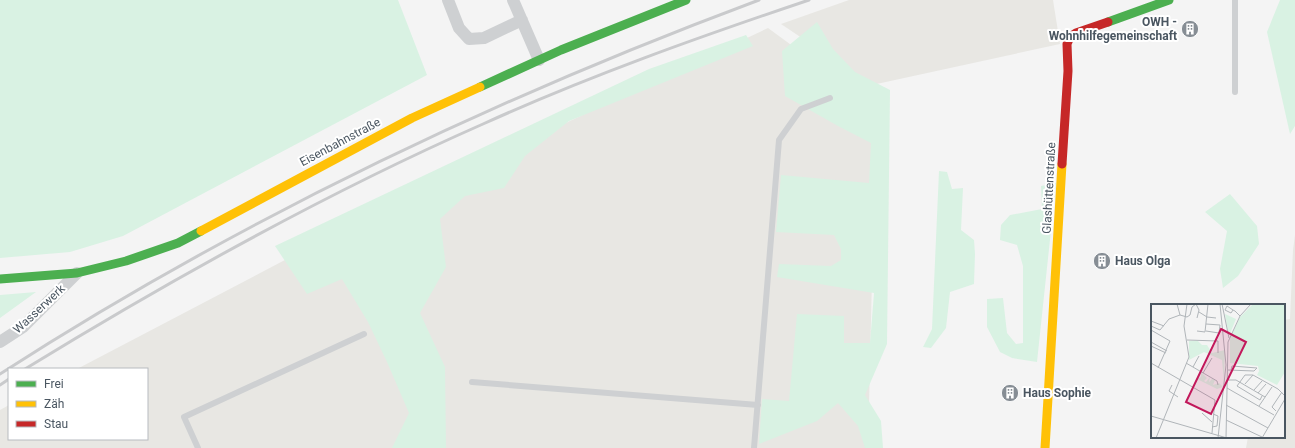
<svg xmlns="http://www.w3.org/2000/svg" width="1295" height="448" font-family="Roboto,sans-serif">
<style>
.commercial{fill:#e8e7e3}
.green{fill:#d9f2e3}
.lines{fill:none;stroke-linecap:round;stroke-linejoin:round}
.lane{stroke:#ced0d2;stroke-width:6}
.street{stroke:#ced0d2;stroke-width:12}
.fast{stroke:#4caf50;stroke-width:9}
.slow{stroke:#ffc107;stroke-width:9}
.jam{stroke:#c62828;stroke-width:9}
.rail{stroke:#c9cacc;stroke-width:3}
.labels{text-anchor:middle;dominant-baseline:central;stroke-width:4;stroke-linejoin:round;paint-order:stroke}
.poi-label{font-size:12px;font-weight:bold;fill:#4a5661;stroke:#fff;text-anchor:start}
.street-label{font-size:12px;fill:#4a5661;stroke:#fff}
.inset-road{fill:none;stroke:#b0b5b9;stroke-width:1}
.view{fill:#c2185b;fill-opacity:0.15;stroke:#c2185b;stroke-width:2}
.inset-edge{fill:none;stroke:#4a5661;stroke-width:2}
</style>
<rect width="100%" height="100%" fill="#f4f4f4"/>
<!-- commercial -->
<path class="commercial" d="M849,0H1053L1060,44L872,85L781,24Z
M768,28L876,107L868,448H0V410L9,405V439H147V369H77L384,208Z
M1295,235V448H1246L1248,437H1284V320L1290,319L1293,250Z"/>
<!-- green -->
<path class="green" d="M0,0H398L427,75L123,236L70,252L0,258Z
M1280,0H1295V126L1290,134L1267,32Z
M817,22L833,49L855,72L890,90L887,344L865,395L881,421L883,448H865L858,426L838,403L817,421L759,444L762,399L789,401L797,314L844,316V343H870L874,293L777,277L779,264L831,266L841,260V249L834,235L776,232L781,175L869,183L871,143L838,126L785,96L782,51Z
M746,35L753,46L569,121L525,156L504,188L465,196L440,219L446,267L420,313L445,367L446,448H392L409,413L387,362L368,322L342,279L307,294L275,246L649,69Z
M939,171L947,172L952,189L963,188L961,230L974,240L975,254L974,284L950,292L946,328L931,348L923,347L932,329Z
M1056,183L1037,362L1012,358L1000,352L987,327V299L1003,298L1007,333L1016,344L1023,343V266L1017,245L1000,240L1001,225L1010,215L1042,209L1041,186Z
M1230,194L1257,226L1259,244L1238,276L1223,288L1220,269L1227,231L1205,212Z
M36,292L0,318V295Z"/>
<g class="lines">
<!-- lane -->
<path class="lane" d="M1235,0V92
M472,382L758,405
M198,448L184,417L364,334
M754,448L779,140L801,109L830,98"/>
<!-- street -->
<path class="street" d="M448,0L459,28L469,39L484,38L522,20
M513,0L539,60
M0,342L23,327L77,273"/>
<!-- fast -->
<path class="fast" d="M1108,22L1169,0
M480,87L561,50L686,0
M0,279L77,273L126,261L178,243L201,231"/>
<!-- slow -->
<path class="slow" d="M201,231L412,118L480,87
M1045,448L1062,164"/>
<!-- jam -->
<path class="jam" d="M1062,164L1068,71L1067,44L1070,37L1076,33L1108,22"/>
<!-- rail -->
<path class="rail" d="M25,369C172,279 324,194 483,124C589,76 699,37 809,0
M0,374C236,222 496,98 759,0
M0,385L9,379"/>
</g>
<!-- icons -->
<defs>
<symbol id="building-disc" viewBox="-11 -11 22 22"><circle r="9.5" fill="#868d94" stroke="#fff"/><path d="M-4-6H4V6H1V3H-1V6H-4ZM-2.5-4.3h1.7v1.8h-1.7ZM.8-4.3h1.7v1.8H.8ZM-2.5-1h1.7V.8h-1.7ZM.8-1h1.7V.8H.8Z" fill="#fff"/></symbol>
</defs>
<g fill-rule="evenodd">
<use href="#building-disc" x="1180" y="19" width="20" height="20"/>
<use href="#building-disc" x="1092" y="251" width="20" height="20"/>
<use href="#building-disc" x="1000" y="383" width="20" height="20"/>
</g>
<g class="labels">
<!-- poi labels -->
<g class="poi-label">
<text x="1177" y="22" text-anchor="end">OWH -<tspan x="1177" dy="14">Wohnhilfegemeinschaft</tspan></text>
<text x="1115" y="261">Haus Olga</text>
<text x="1023" y="393">Haus Sophie</text>
</g>
<!-- street labels -->
<g class="street-label">
<text transform="translate(340 142) rotate(-28)">Eisenbahnstraße</text>
<text transform="translate(1049 188) rotate(-87)">Glashüttenstraße</text>
<text transform="translate(39 309) rotate(-43)">Wasserwerk</text>
</g>
</g>
<!-- overview -->
<g transform="translate(1151 304)">
<rect width="134" height="134" fill="#f4f4f4"/>
<path d="M102,0H134V68L126,81L106,71L108,67L107,62L79,59V35L89,13ZM74,10L85,15L78,32ZM38,37H47L51,41H56L61,49L74,46L73,78L71,56L53,48L38,56ZM50,68L56,74L53,77L55,78L59,73L58,78L61,75L64,76L62,81L68,79L72,83L66,85L46,75L50,73Z" fill="#d9f2e3"/>
<path class="inset-road" d="M26,0L29,11L36,13L39,11L41,3L45,0M45,0L48,6L46,14M71,0L78,34M82,6L80,9L74,6L76,2L82,6L84,7L89,12M48,8L56,13L65,14M0,17L13,22M0,22L9,26L18,15L29,11M0,26L19,37L7,64M46,27L54,28L57,0M55,27L68,29L69,21L55,20M36,36L67,37V49M0,38L16,47M0,42L15,49M0,59L64,96L61,129M35,59L66,77L67,81M42,63L48,52M77,66L103,67L106,64L81,62L80,66M52,69L61,54M77,76H85L114,93M94,80L102,71M21,81L18,87L27,93M76,84L123,111M103,86L111,77M107,89L115,80M111,92L109,96L86,82L94,71H102L127,85L134,92M75,101L117,124M108,102L121,83M125,107L121,103L131,88M51,109L61,118M0,112L76,134M75,116L111,133M61,123L66,122L67,112L62,110M5,134L38,53L33,22L36,0M67,134L75,61L69,0M75,134L77,38L89,12L100,0M111,134L134,95"/>
<path class="view" d="M70,25L95,38L60,110L35,98Z"/>
<rect width="134" height="134" class="inset-edge"/>
</g>
<!-- legend -->
<rect x="8" y="368" width="140" height="72" fill="#ffffff" stroke="#b7bbc0"/>
<rect x="16" y="381" width="20" height="6" fill="#4caf50" stroke="#b7bbc0"/>
<text x="44" y="388" font-size="12" fill="#4a5661">Frei</text>
<rect x="16" y="401" width="20" height="6" fill="#ffc107" stroke="#b7bbc0"/>
<text x="44" y="408" font-size="12" fill="#4a5661">Zäh</text>
<rect x="16" y="421" width="20" height="6" fill="#c62828" stroke="#b7bbc0"/>
<text x="44" y="428" font-size="12" fill="#4a5661">Stau</text>
</svg>
